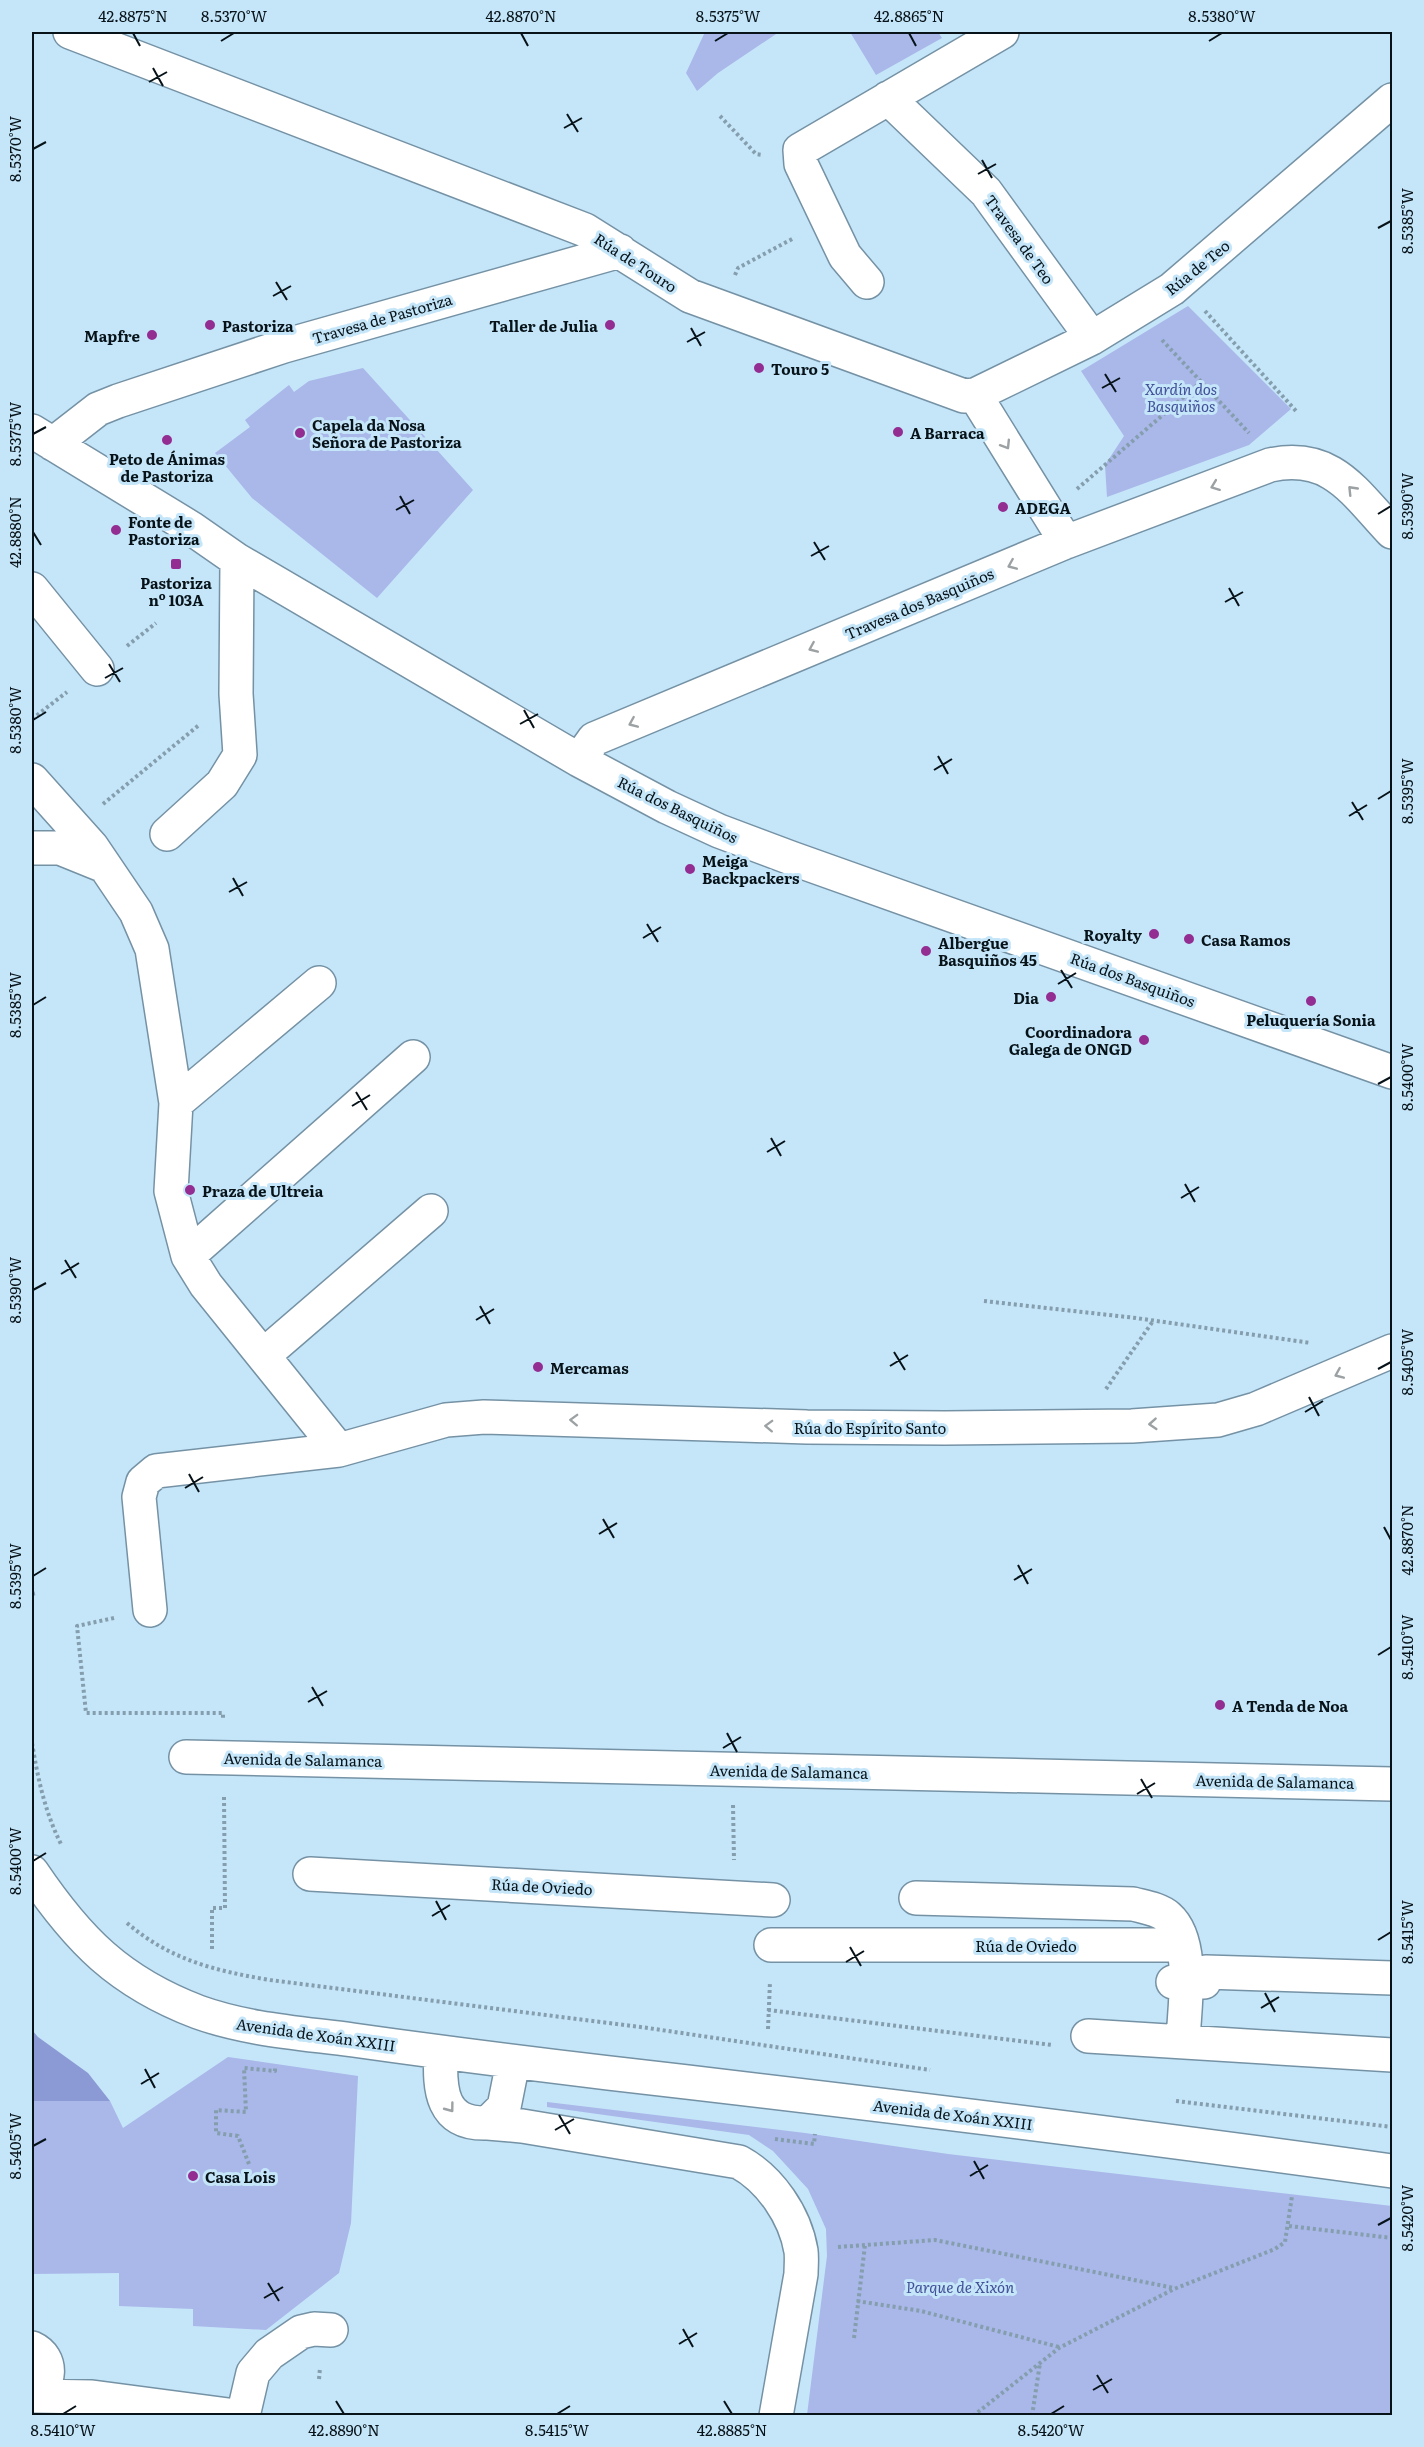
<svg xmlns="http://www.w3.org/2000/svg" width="1424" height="2447" font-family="Literata,serif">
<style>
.green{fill:#a9b7e9}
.forest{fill:#8b9ad5}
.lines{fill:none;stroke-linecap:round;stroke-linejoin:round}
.minor-casing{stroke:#7592a5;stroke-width:36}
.path{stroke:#859ead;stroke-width:4;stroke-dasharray:3 3;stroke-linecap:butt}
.minor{stroke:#fff;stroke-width:33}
.oneway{stroke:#9ca1a3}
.ticks{fill:none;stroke:#071319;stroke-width:2}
.poi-dot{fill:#932d92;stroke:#c5e5f9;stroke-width:2}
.labels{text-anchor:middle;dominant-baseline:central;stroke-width:6;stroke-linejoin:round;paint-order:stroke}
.street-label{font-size:15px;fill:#071319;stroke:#c5e5f9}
.poi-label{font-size:15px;font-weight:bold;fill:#071319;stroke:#c5e5f9;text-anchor:start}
.park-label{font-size:15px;font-style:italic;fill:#415098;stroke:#c5e5f9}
.neatline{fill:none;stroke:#071319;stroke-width:2}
.ticks-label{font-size:15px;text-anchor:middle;fill:#071319}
</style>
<rect width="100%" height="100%" fill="#c5e5f9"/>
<!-- green -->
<path class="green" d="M705,32H779L718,73L697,91L686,73Z
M850,32H938L942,38L876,75Z
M1188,306L1291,409L1249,445L1107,497L1105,465L1124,436L1081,371Z
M363,368L473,490L377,598L252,498L215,453L250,427L245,420L289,385L294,392L309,381Z
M228,2057L358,2076L351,2223L339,2273L266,2330L193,2326V2309L119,2306V2273L32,2274V2101H110L123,2128Z
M547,2102L805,2133L948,2154L1392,2206V2415H807L827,2256L826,2229L808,2189L773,2151L749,2135L547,2107Z"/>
<!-- forest -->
<path class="forest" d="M32,2030L38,2037L88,2073L110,2101H32Z"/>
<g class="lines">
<defs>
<path id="minor" d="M70,32L585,230L690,296L964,396L975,395L1092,338L1172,289L1392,100
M888,98L986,192L1092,338
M867,282L845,256L801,164L800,150L1002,32
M975,395L1066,542
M32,431L191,528L237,560L579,760L667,807L719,831L791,858L1392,1072
M53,444L98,409L118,401L284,346L620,251
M32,589L97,669
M579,760L594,739L1066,542L1270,465C1332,452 1354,492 1392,532
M32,780L92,847L136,912L152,949L176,1103L171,1191L188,1256L206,1285L339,1450
M167,834L222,784L240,755L236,694L237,560
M32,848H60L102,865
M176,1103L319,983
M188,1256L413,1057
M264,1355L431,1211
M150,1610L139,1497L143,1482L156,1471L339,1450L446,1420L484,1417L807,1427L945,1428L1132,1426L1218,1420L1256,1409L1392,1351
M186,1757L1392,1784
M32,1872C78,1940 119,1982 198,2012C248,2030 301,2033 353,2040C438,2052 524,2063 609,2073C871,2103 1132,2135 1392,2171
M310,1874L773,1900
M916,1898L1133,1904C1144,1907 1159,1909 1168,1917C1196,1942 1184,2007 1183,2042
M771,1945H1173
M1173,1982H1204L1206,1972L1392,1978
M1088,2036L1392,2055
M441,2052C439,2090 441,2125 488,2123L504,2107L513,2062
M488,2123L522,2126L739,2162C770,2179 795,2215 801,2251C802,2258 801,2267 801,2274L776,2416
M32,2348C54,2358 51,2386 32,2396
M34,2396L92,2397L236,2416
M243,2416L253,2373L269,2354L301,2332L314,2329L331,2330"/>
</defs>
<!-- minor casing -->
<use href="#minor" class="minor-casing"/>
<!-- path -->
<path class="path" d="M720,116L756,154L763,155
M735,275L738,268L794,238
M1205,311L1297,412
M1162,340L1249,433
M1077,489L1201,382
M127,646L156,623
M32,719L67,692
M103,804L199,725
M984,1301L1136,1318L1311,1343
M1106,1389L1153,1321
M32,1594L37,1593
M114,1618L77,1626L86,1713H223V1719
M32,1743C38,1779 45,1813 62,1846
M733,1805L734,1860
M127,1923C170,1960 216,1971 270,1980L648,2028L930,2070
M212,1949V1908H225L224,1796
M768,2010L1052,2045
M768,2029L770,1982
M1176,2101L1392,2127
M775,2139L814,2144L815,2134
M249,2164L238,2136L216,2133V2110L246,2112L244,2068L275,2071V2067
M1289,2226L1392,2238
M838,2247L935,2240L1174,2288
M857,2301L921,2311L1059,2347
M854,2338L865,2245
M319,2379L320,2368
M973,2416L1059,2348L1174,2289L1275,2249L1285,2242L1292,2196
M1032,2416L1040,2363"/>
<!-- minor -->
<use href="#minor" class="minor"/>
</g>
<!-- one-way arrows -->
<defs><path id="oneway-chevron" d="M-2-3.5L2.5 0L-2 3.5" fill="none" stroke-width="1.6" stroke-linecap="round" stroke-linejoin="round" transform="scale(1.5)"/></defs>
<g class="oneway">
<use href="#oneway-chevron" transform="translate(1006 445) rotate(58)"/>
<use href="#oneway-chevron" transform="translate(1215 486) rotate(159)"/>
<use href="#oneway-chevron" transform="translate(1352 490) rotate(-134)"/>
<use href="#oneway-chevron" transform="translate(1012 565) rotate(157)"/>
<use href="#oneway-chevron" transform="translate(813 648) rotate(157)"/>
<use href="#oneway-chevron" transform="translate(633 723) rotate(157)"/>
<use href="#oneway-chevron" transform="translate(1339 1374) rotate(157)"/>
<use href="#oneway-chevron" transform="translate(574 1420) rotate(-178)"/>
<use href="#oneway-chevron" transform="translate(1153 1424) rotate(176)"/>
<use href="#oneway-chevron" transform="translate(769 1426) rotate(-178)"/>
<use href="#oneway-chevron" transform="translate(450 2108) rotate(53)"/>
</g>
<!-- ticks -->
<path class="ticks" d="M133,33L140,46M521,33L528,46M909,33L916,46M221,41L234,33M715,41L728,33M1209,41L1222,33M153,68L163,86M149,82L167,72M567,114L578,132M564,128L582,118M33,149L46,142M982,160L992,178M978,174L996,164M1378,228L1391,221M276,282L287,300M273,296L291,286M691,328L701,346M687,342L705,332M1105,374L1116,392M1102,388L1120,378M33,434L46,427M400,496L410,514M396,510L414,500M1378,514L1391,506M33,532L41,545M814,542L825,560M811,556L829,546M1229,588L1239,606M1225,602L1243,592M109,664L120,682M105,678L123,668M524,710L534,728M33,720L46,712M520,724L538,714M938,756L948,774M934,770L952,759M1378,799L1391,791M1352,802L1363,820M1349,816L1367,805M233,878L243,896M229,892L247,882M647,924L658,942M643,938L661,927M1061,970L1072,988M1058,984L1076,973M33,1005L46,997M1378,1084L1391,1077M356,1092L367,1110M352,1106L370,1095M771,1138L781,1156M767,1152L785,1141M1185,1184L1195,1202M1181,1198L1199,1187M65,1260L76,1278M61,1274L79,1263M33,1290L46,1283M480,1306L490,1324M476,1320L494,1309M894,1352L905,1370M890,1366L908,1355M1378,1369L1391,1362M1309,1397L1319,1416M1305,1412L1323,1401M189,1474L199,1492M185,1488L203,1477M603,1519L614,1538M1384,1527L1391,1540M599,1534L617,1523M1018,1565L1028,1584M33,1576L46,1568M1014,1580L1032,1569M1378,1655L1391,1647M312,1687L323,1706M308,1702L327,1691M727,1733L737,1752M723,1748L741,1737M1141,1779L1152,1798M1137,1794L1155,1783M33,1861L46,1853M436,1901L446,1920M432,1916L450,1905M1378,1940L1391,1932M850,1947L861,1966M846,1962L864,1951M1265,1993L1275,2012M1261,2008L1279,1997M145,2069L155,2088M141,2084L159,2073M559,2115L570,2134M555,2130L574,2119M33,2146L46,2139M974,2161L984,2179M970,2176L988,2165M1378,2225L1391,2218M268,2283L279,2301M264,2298L283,2287M683,2329L693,2347M679,2344L697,2333M1097,2375L1108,2393M1093,2390L1112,2379M336,2401L344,2414M724,2401L732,2414M63,2414L76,2406M557,2414L570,2406M1051,2414L1064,2406"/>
<!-- markers -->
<g class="poi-dot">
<circle cx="210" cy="325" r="6"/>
<circle cx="610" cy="325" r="6"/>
<circle cx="152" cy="335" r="6"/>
<circle cx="759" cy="368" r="6"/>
<circle cx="898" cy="432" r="6"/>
<circle cx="300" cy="433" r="6"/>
<circle cx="167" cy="440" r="6"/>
<circle cx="1003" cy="507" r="6"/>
<circle cx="116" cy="530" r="6"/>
<rect x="170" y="558" width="12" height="12" rx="3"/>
<circle cx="690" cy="869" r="6"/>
<circle cx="1154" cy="934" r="6"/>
<circle cx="1189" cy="939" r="6"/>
<circle cx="926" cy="951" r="6"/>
<circle cx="1051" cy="997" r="6"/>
<circle cx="1311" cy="1001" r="6"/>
<circle cx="1144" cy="1040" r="6"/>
<circle cx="190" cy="1190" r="6"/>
<circle cx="538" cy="1367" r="6"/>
<circle cx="1220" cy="1705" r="6"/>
<circle cx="193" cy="2176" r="6"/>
</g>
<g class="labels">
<!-- street labels -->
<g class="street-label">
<text transform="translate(1020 239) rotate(54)">Travesa de Teo</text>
<text transform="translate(636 262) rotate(33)">Rúa de Touro</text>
<text transform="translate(1197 267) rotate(-39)">Rúa de Teo</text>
<text transform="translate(382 318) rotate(-16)">Travesa de Pastoriza</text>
<text transform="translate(919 603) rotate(-23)">Travesa dos Basquiños</text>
<text transform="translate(678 809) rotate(26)">Rúa dos Basquiños</text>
<text transform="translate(1133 979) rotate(20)">Rúa dos Basquiños</text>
<text x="870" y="1427">Rúa do Espírito Santo</text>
<text transform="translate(303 1759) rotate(1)">Avenida de Salamanca</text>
<text transform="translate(789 1771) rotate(1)">Avenida de Salamanca</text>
<text transform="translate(1275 1781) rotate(1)">Avenida de Salamanca</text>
<text transform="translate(542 1886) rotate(3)">Rúa de Oviedo</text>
<text x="1026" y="1945">Rúa de Oviedo</text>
<text transform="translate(316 2034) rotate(8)">Avenida de Xoán XXIII</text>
<text transform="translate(953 2114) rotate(7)">Avenida de Xoán XXIII</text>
</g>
<!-- poi labels -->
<g class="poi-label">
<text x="222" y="325">Pastoriza</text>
<text x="598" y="325" text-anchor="end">Taller de Julia</text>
<text x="140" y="335" text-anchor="end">Mapfre</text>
<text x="771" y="368">Touro 5</text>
<text x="312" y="424">Capela da Nosa<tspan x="312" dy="17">Señora de Pastoriza</tspan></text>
<text x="910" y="432">A Barraca</text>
<text x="167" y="458" text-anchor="middle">Peto de Ánimas<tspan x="167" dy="17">de Pastoriza</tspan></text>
<text x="1015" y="507">ADEGA</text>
<text x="128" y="521">Fonte de<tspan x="128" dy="17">Pastoriza</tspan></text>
<text x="176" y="582" text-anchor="middle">Pastoriza<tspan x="176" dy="17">nº 103A</tspan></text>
<text x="702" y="860">Meiga<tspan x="702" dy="17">Backpackers</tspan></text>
<text x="1142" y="934" text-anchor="end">Royalty</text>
<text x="1201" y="939">Casa Ramos</text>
<text x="938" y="942">Albergue<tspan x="938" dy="17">Basquiños 45</tspan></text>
<text x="1039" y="997" text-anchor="end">Dia</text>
<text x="1311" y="1019" text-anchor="middle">Peluquería Sonia</text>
<text x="1132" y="1031" text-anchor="end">Coordinadora<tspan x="1132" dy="17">Galega de ONGD</tspan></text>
<text x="202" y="1190">Praza de Ultreia</text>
<text x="550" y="1367">Mercamas</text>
<text x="1232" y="1705">A Tenda de Noa</text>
<text x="205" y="2176">Casa Lois</text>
</g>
<!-- park labels -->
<g class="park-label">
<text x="1181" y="388">Xardín dos<tspan x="1181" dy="17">Basquiños</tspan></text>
<text x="960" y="2286">Parque de Xixón</text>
</g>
</g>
<!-- border -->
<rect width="1424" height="2447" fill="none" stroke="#c5e5f9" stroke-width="66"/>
<rect x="33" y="33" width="1358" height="2381" class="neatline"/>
<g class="ticks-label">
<text x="133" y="22">42.8875°N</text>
<text x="234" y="22">8.5370°W</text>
<text x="521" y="22">42.8870°N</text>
<text x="728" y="22">8.5375°W</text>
<text x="909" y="22">42.8865°N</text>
<text x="1222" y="22">8.5380°W</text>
<text transform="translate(16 149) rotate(-90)" y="5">8.5370°W</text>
<text transform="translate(1408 221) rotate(-90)" y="5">8.5385°W</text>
<text transform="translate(16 434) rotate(-90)" y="5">8.5375°W</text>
<text transform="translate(1408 506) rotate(-90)" y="5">8.5390°W</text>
<text transform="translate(16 532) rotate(-90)" y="5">42.8880°N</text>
<text transform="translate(16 720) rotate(-90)" y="5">8.5380°W</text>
<text transform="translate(1408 791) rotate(-90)" y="5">8.5395°W</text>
<text transform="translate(16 1005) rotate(-90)" y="5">8.5385°W</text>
<text transform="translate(1408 1077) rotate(-90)" y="5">8.5400°W</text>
<text transform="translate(16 1290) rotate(-90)" y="5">8.5390°W</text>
<text transform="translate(1408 1362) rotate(-90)" y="5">8.5405°W</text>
<text transform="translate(1408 1540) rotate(-90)" y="5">42.8870°N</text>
<text transform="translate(16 1576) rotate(-90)" y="5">8.5395°W</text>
<text transform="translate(1408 1647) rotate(-90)" y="5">8.5410°W</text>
<text transform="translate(16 1861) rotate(-90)" y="5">8.5400°W</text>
<text transform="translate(1408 1932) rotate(-90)" y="5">8.5415°W</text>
<text transform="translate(16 2146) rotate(-90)" y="5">8.5405°W</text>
<text transform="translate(1408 2218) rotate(-90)" y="5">8.5420°W</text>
<text x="63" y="2436">8.5410°W</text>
<text x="344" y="2436">42.8890°N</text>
<text x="557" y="2436">8.5415°W</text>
<text x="732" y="2436">42.8885°N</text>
<text x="1051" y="2436">8.5420°W</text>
</g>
</svg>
